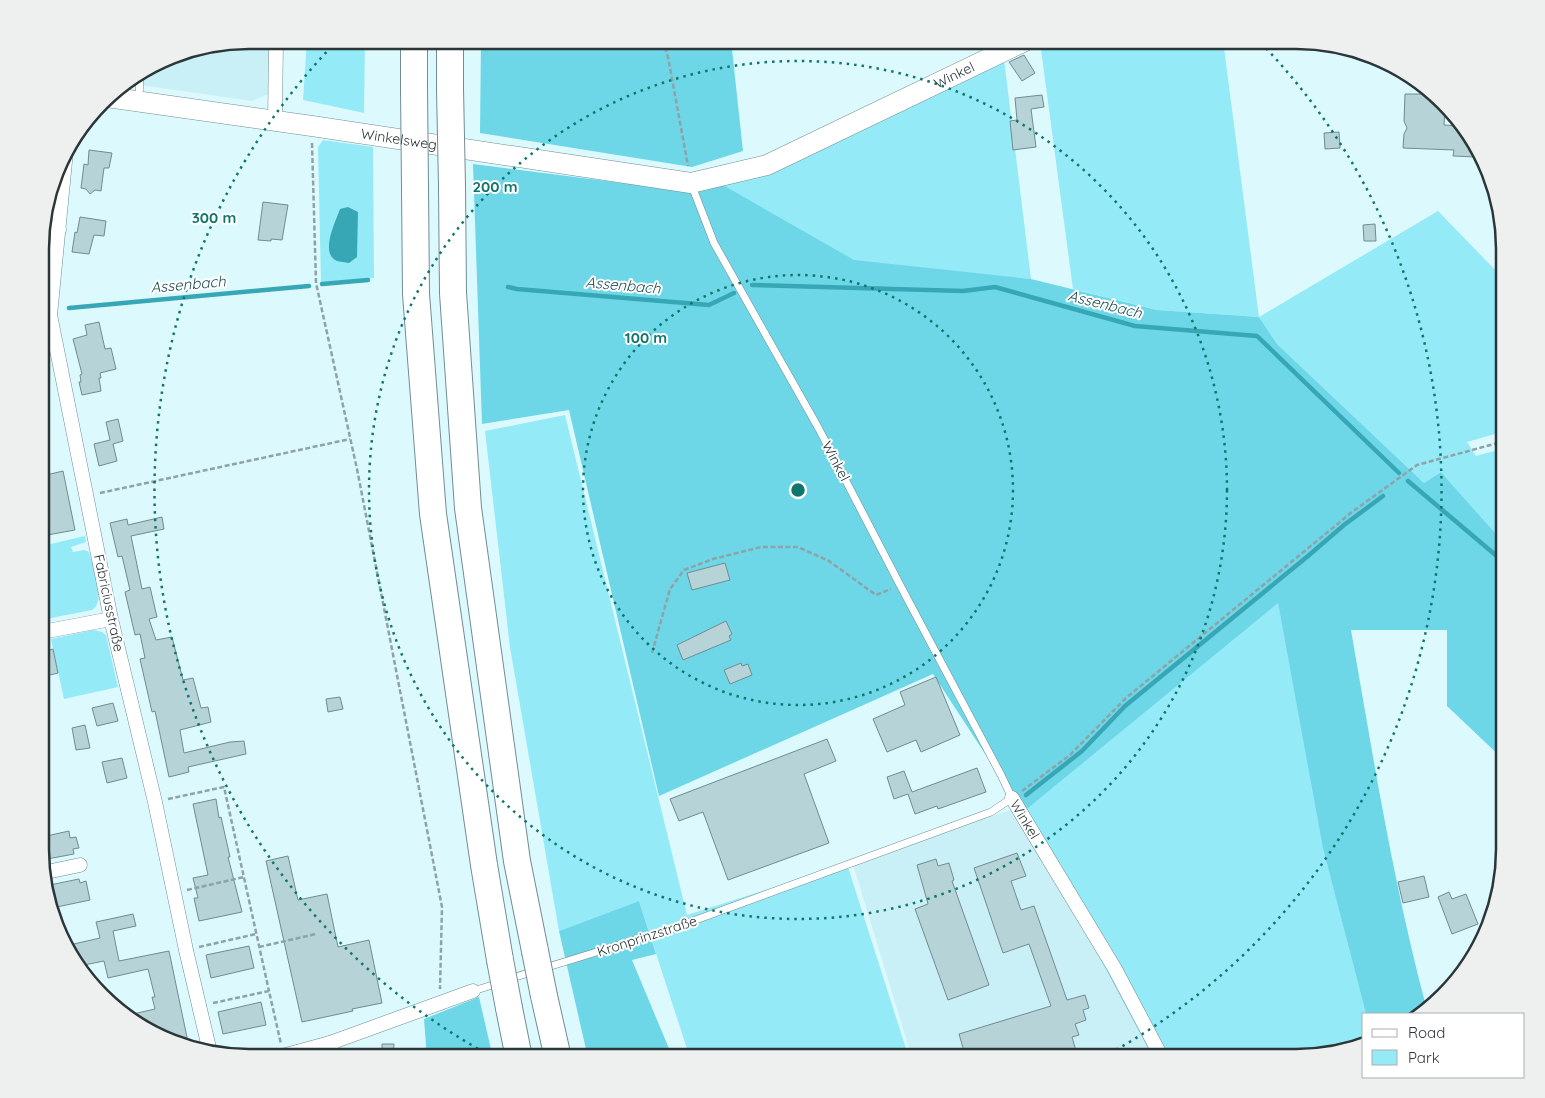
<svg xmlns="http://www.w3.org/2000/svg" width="1545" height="1098" font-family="Quicksand,sans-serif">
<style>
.built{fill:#c9f0f7}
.green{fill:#95eaf7}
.forest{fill:#6dd7e7}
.water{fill:#37a7b6}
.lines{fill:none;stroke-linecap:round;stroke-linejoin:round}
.stream{stroke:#37a7b6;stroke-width:4.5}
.building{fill:#b6d3d8;stroke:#718c90}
.lane-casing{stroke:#728d91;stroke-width:8}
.street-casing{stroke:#728d91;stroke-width:15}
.secondary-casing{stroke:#728d91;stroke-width:21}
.highway-casing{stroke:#728d91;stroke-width:28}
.path{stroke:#8ea3a7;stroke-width:2.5;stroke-dasharray:5 2.5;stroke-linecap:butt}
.lane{stroke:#fff;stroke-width:7}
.street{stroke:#fff;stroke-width:14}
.secondary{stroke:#fff;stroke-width:20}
.highway{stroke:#fff;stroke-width:26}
.highway-bridge-casing{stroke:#728d91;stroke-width:28;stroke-linecap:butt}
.highway-bridge{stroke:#fff;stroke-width:26}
.ring{fill:none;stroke:#0f766e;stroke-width:2.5;stroke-dasharray:2.5 5}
.labels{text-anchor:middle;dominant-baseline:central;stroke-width:4;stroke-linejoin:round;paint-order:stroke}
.street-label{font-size:14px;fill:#2b3638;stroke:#fff}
.water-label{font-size:15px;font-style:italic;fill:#215057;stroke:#fff}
.rim{fill:none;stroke:#2b3638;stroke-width:2.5}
.centre{fill:#0f766e;stroke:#fff;stroke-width:2.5}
.ring-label{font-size:15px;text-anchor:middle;font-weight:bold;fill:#0f766e;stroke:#fff;stroke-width:4;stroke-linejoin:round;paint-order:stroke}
</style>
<rect width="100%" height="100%" fill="#dcf9fe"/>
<!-- built -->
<path class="built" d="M249,40H271L268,94L252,101L126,83L169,56Z
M1020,807L1153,1058H912L852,861Z"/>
<!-- green -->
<path class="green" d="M307,40H365L364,113L303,100Z
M1043,40H1223L1259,317L1438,211L1505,280V431L1467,442L1476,456L1505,448V544L1441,472L1424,483L1277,344L1259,317L1157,310L1073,289L1040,42Z
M1004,59L1031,279L855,261L720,185Z
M323,140L373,147L374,278L321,282L318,147Z
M565,415L687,915L847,864L909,1058H690L639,901L559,931L510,647L485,431Z
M85,536L86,542L71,547L73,552L84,550L89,552C93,566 107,601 92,610L46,619L42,599V546Z
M1278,602L1325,854L1366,1014H1364V1042L1296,1058H1153L1022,812Z
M93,630L102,632L106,635L118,687L64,699L51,639Z"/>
<!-- forest -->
<path class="forest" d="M481,40H731L743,151L692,167L480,133Z
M473,164L693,192L721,184L854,260L1031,279L1157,310L1259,317L1277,344L1424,483L1441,472L1505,544V761L1447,706V630H1351C1373,756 1393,882 1426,1006L1416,1014H1366L1323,848L1278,603L1023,812L933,674L659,796L569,410L482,424Z
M639,901L656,954L632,960L673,1058H588L559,931Z
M479,997L493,1058H425L426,1045L424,1019Z"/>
<!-- water -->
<path class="water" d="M348,207L358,212L357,257L349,263C345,262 340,262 337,261C319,253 336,221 340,209Z"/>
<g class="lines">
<!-- stream -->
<path class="stream" d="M322,284L368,280
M752,285L963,291L995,287L1135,326L1257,336L1399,473
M508,287L517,289L709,305L734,293
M69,308L309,286
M1408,481L1505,563
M1026,795L1082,751L1125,706L1308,556L1344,525L1383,496"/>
</g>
<!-- building -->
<path class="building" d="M1024,55L1035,73L1022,81L1009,62Z
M1424,83L1445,110L1444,125L1458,126L1477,148L1476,157L1453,156L1454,150L1403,148L1404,134L1407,128L1404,121L1405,94H1423Z
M1042,95L1044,107L1031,109L1036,147L1013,150L1010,121L1017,120L1015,98Z
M1339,132L1340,148L1325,149L1324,133Z
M89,150L112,153L109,168H104L101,191L95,190L90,194L86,189L81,188L84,164L88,165Z
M263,202L288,205L282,240L271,239V241L258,240Z
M80,217L106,221L104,236L94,235L89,254L72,252L75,232L77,233Z
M1375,224L1376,241H1364L1363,225Z
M99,322L105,349L111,348L116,369L100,373L101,378H99L101,391L82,395L79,382H81L80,375L82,374L73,339L87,335L85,325Z
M118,419L123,441L113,444L117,461L99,466L94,444L110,440L106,422Z
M63,471L75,530L42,536V497L47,496L42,476Z
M162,517L164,529L131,536L142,589L150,587L157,617L149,619L156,640L172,637L183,680L193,678L201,708L208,707L211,722L180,730L184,753L230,742L244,741L246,754L188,767L189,772L169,777L155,711L152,712L140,659L145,658L140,634L135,635L125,592L130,590L122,556L118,557L110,523L127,519L128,525Z
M725,563L730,580L692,590L687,573Z
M726,621L732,634L729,636L731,640L683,660L677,645Z
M53,649L58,673L42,677V652Z
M741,663L742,666L748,664L752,675L730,684L724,670Z
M936,677L960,735L921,752L916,740L887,752L873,719L905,705L900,692Z
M340,697L343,709L328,712L326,699Z
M113,703L118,721L97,726L92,708Z
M85,725L90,748L76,750L72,728Z
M827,739L836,761L804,774L829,843L728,880L703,812L679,821L670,799Z
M122,758L127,778L107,783L102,762Z
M977,768L986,792L938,809L937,806L915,814L908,794L894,799L887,777L904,771L912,792Z
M216,799L219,818L221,817L230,857H228L242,912L199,921L194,898H198L193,878L208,875L193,804Z
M69,831L70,838L76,837L79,848L73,849L74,854L42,860V837Z
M1017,853L1026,876L1011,881L1021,910L1034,906L1067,1000L1085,995L1089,1008L1083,1010L1086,1020L1075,1024L1079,1035L1072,1037L1078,1058H966L959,1034L1051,1006L1029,944L1003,953L974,868Z
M288,856L298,900L327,894L338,947L369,940L382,1003L352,1009L353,1011L302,1022L266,861Z
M936,859L938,866L949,863L954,880L952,881L989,985L948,1000L915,909L928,904L917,865Z
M1424,876L1429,897L1403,903L1398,882Z
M79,879L80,883L86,881L90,900L52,908L45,886Z
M1449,892L1452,899L1466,894L1478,924L1452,934L1438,897Z
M133,914L136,926L113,931L119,961L169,951L189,1047L169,1042L124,1016L155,1009L152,997H155L148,969L108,978L104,961L79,966L68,953L65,946L100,938L96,922Z
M249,946L254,968L211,978L206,955Z
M261,1002L266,1025L223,1034L218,1012Z
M382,1044H394L393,1058H382Z"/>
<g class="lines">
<defs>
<path id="lane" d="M139,99L140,74
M509,979L671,929L991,812L1012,798L1001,775L900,585L819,429L714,243L692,186
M473,991L499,983"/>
<g id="street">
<path d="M275,121L276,40"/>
<path d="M66,151L50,315L111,619L155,802L186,950L210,1052"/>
<path d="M42,228L59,230"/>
<path d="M42,632L111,619"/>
<path id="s1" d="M1012,798L1115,969L1162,1058"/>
<path d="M42,873L80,865"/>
<path d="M330,1043L334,1058"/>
<path d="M275,1058L330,1043L473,991"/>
</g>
<g id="secondary">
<path id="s2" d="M107,97L312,126L691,183L767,165L1027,40"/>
</g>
<path id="highway" d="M414,40V88
M450,40V89
M452,186L453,293L468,508L517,861L535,951
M415,188L416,294L433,514L484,865L500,960
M544,996L558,1058
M509,1008L519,1058"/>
</defs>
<!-- lane casing -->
<use href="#lane" class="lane-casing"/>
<!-- street casing -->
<use href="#street" class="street-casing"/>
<!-- secondary casing -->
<use href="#secondary" class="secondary-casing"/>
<!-- highway casing -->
<use href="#highway" class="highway-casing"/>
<!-- path -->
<path class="path" d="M663,40L668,57L688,166
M312,143L316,283L357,469L442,907L440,989
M100,493L350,439
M652,653L670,589L684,570L713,559L761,547H798L829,561L876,595L891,589
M1022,791L1070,755L1126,698L1352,512L1417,465L1505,441
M168,799L224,787L269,991
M187,890L244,877
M199,947L256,934
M259,947L316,934
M213,1003L269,991L281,1044"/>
<!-- lane -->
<use href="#lane" class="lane"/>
<!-- street -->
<use href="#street" class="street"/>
<!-- secondary -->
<use href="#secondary" class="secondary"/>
<!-- highway -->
<use href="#highway" class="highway"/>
<defs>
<path id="highway-bridge" d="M414,88L415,188
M450,89L452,186
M535,951L544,996
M500,960L509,1008"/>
</defs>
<!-- highway-bridge casing -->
<use href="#highway-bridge" class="highway-bridge-casing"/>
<!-- highway-bridge -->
<use href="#highway-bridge" class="highway-bridge"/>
</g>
<!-- distance rings -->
<g class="ring">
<circle cx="798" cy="490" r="215"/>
<circle cx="798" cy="490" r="429"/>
<path d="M491 1056A644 644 0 0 1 335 43M1261 43A644 644 0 0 1 1105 1056"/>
</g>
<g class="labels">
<!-- street labels -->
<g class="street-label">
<text stroke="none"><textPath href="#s2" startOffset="876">Winkel</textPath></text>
<text stroke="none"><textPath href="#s2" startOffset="295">Winkelsweg</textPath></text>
<text transform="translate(836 461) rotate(62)">Winkel</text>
<text transform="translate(109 603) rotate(78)">Fabriciusstraße</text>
<text stroke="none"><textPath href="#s1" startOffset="25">Winkel</textPath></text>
<text transform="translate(647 936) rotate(-18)">Kronprinzstraße</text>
</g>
<!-- water labels -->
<g class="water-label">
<text transform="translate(188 284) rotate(-5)">Assenbach</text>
<text transform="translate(623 285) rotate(5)">Assenbach</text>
<text transform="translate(1105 304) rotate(14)">Assenbach</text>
</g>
</g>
<!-- crop -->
<path d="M0 0H1545V1098H0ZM249 49H1296A200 200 0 0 1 1496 249V849A200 200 0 0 1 1296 1049H249A200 200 0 0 1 49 849V249A200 200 0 0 1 249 49Z" fill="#eeefef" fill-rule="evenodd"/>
<path class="rim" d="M249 49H1296A200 200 0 0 1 1496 249V849A200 200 0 0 1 1296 1049H249A200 200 0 0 1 49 849V249A200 200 0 0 1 249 49Z"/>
<circle cx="798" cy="490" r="8" class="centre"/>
<g class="ring-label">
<text x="495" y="192">200 m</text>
<text x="214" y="223">300 m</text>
<text x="646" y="343">100 m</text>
</g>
<!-- legend -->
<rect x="1362" y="1013" width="162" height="65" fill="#ffffff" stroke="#aaafaf"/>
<rect x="1372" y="1029" width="25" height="8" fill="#ffffff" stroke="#aaafaf"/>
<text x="1408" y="1038" font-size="15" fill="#2b3638">Road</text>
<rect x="1372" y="1050" width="25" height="15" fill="#95eaf7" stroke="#aaafaf"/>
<text x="1408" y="1063" font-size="15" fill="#2b3638">Park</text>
</svg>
